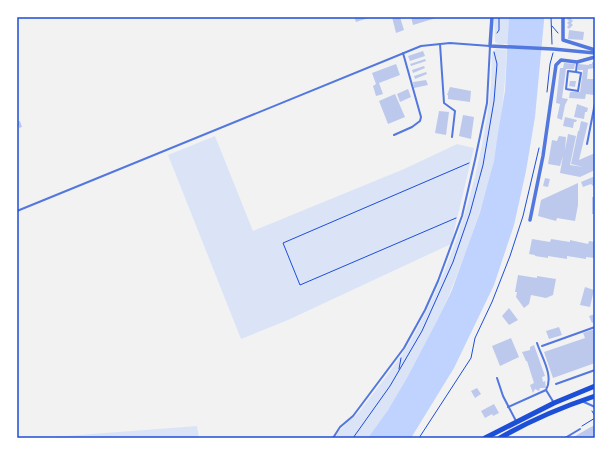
<svg xmlns="http://www.w3.org/2000/svg" width="612" height="455" font-family="'Fira Sans',sans-serif">
<style>
.green{fill:#dbe4f7}
.water{fill:#bfd3fe}
.building{fill:#bdc9ec}
.lines{fill:none;stroke-linecap:round;stroke-linejoin:round}
.path{stroke:#1d4ed8;stroke-width:1}
.service{stroke:#5277de;stroke-width:2}
.minor{stroke:#5277de;stroke-width:3.5}
.secondary{stroke:#1d4ed8;stroke-width:5}
.neatline{fill:none;stroke:#1d4ed8;stroke-width:1.5}
</style>
<rect width="100%" height="100%" fill="#f2f2f2"/>
<!-- green -->
<path class="green" d="M494,17H509L508,44H499L495,42Z
M496,49L507,50C505,87 501,125 494,161C488,188 479,214 470,240C446,309 413,380 368,438H335C341,426 352,420 360,411C379,385 401,359 416,331C455,260 480,175 490,95C492,81 491,67 492,53Z
M215,136L253,231L404,169L457,144L474,148L451,244L288,320L241,339L168,155Z
M197,426L199,438H39Z"/>
<!-- water -->
<path class="water" d="M509,17H544V21L535,117L526,171L514,225L494,285L454,368L411,438H368L388,410L407,378L438,319L452,290L480,212L494,161L498,133L505,91Z"/>
<!-- building -->
<path class="building" d="M354,17H372L356,22Z
M392,17H400L404,30L396,33Z
M411,17H435L436,18L413,25Z
M569,17H573L571,19L573,21L571,23L573,25L569,29L567,27L569,25L567,23L569,21L567,19Z
M569,30L584,32L583,40L568,39Z
M423,51L425,56L410,61L408,56Z
M425,59L426,61L411,66L410,64Z
M592,62L595,63V68L588,69L587,79H595L594,95L586,94L585,99L569,98L570,92H580L583,70H578V64L589,65V64H592Z
M564,63L575,64L574,69H566L562,98L568,99L565,105L562,120L557,118L560,104L556,103L560,68H563Z
M396,64L400,75L379,83L383,94L376,96L373,86L376,84L372,73Z
M424,66L425,68L413,73L412,70Z
M426,72L427,74L415,79L414,76Z
M426,80L428,85L414,88L413,82Z
M570,81H576L575,87L569,86Z
M450,87L471,91L470,102L448,99V95H447Z
M408,89L411,97L400,102L397,94Z
M395,94L405,117L388,124L379,101Z
M577,104L588,108L587,112H585L584,119L574,117Z
M439,111L449,112L446,135L435,133Z
M463,115L474,117L471,139L459,136Z
M565,117L577,120L576,122H574L573,128L563,126Z
M20,121L22,127L19,128L17,122Z
M581,121L588,123L579,160L595,153V170L580,177L560,173L563,156L560,166L548,164L552,140L557,141L559,136L566,137L565,150L568,134L576,136L570,165L583,167L571,164L578,131H579Z
M595,176V188L591,184L583,187L581,182Z
M545,178L550,179L548,187L543,186Z
M578,183V205L575,221L557,218L556,221L538,216L541,200Z
M592,197H595V214H592Z
M532,239L550,242L551,239L570,242V240L588,244L589,241L595,242V258L586,257V259L567,256V259L548,256V258L535,256V255L529,254Z
M518,275L537,278V276L556,279L553,295L546,298L531,295L529,304L524,308L516,297L517,292H515Z
M585,287L594,290L590,307L580,305Z
M509,308L518,320L509,325L502,316Z
M595,314V322L592,323L589,316Z
M559,327L562,335L549,339L546,331Z
M595,329V363L553,378L544,352L585,338L583,333Z
M511,338L519,357L500,366L492,346Z
M534,345L545,376L542,377L543,382L545,381L546,388H540L539,391L535,389L533,393L530,385L534,383L527,361H526L522,352L530,350V347Z
M477,388L481,394L475,398L471,391Z
M494,404L499,413L493,416L492,414L485,418L481,411Z
M595,425V438H572L589,428Z"/>
<g class="lines">
<!-- path -->
<path class="path" d="M551,17L552,44
M552,26L558,33
M497,33L499,30V17
M547,92L550,64L553,53
M456,218L300,285L283,243L469,163
M399,369L401,358
M592,411L595,416
M582,426L595,418
M353,438L390,386L422,331L453,262L470,213L483,165L494,101L497,64L494,52
M419,438L471,358L475,338L492,302L510,256L523,216L539,148"/>
<!-- service -->
<path class="service" d="M440,44L444,103L455,111L452,137
M576,72L568,71L566,89L578,91L581,73L576,72L577,63
M394,135L412,127L420,121L421,117L403,53
M587,144L595,103
M17,211L421,46L450,43L490,46L487,103L475,160L462,216L438,281L425,310L404,348L353,416L340,427L333,438
M537,343C542,358 554,376 546,390
M542,346L595,327
M497,378L503,396L516,421
M556,384L595,370
M584,402L595,407
M508,407L546,390L554,403
M565,438L580,429"/>
<!-- minor -->
<path class="minor" d="M492,17L490,46L553,49L595,53
M563,17V40L595,50
M530,220L543,156L556,65L561,60L577,62L595,57"/>
<!-- secondary -->
<path class="secondary" d="M485,438L554,403L595,386
M500,438C531,420 562,407 595,396"/>
</g>
<!-- border -->
<rect width="612" height="455" fill="none" stroke="#ffffff" stroke-width="36"/>
<rect x="18" y="18" width="576" height="419" class="neatline"/>
</svg>
